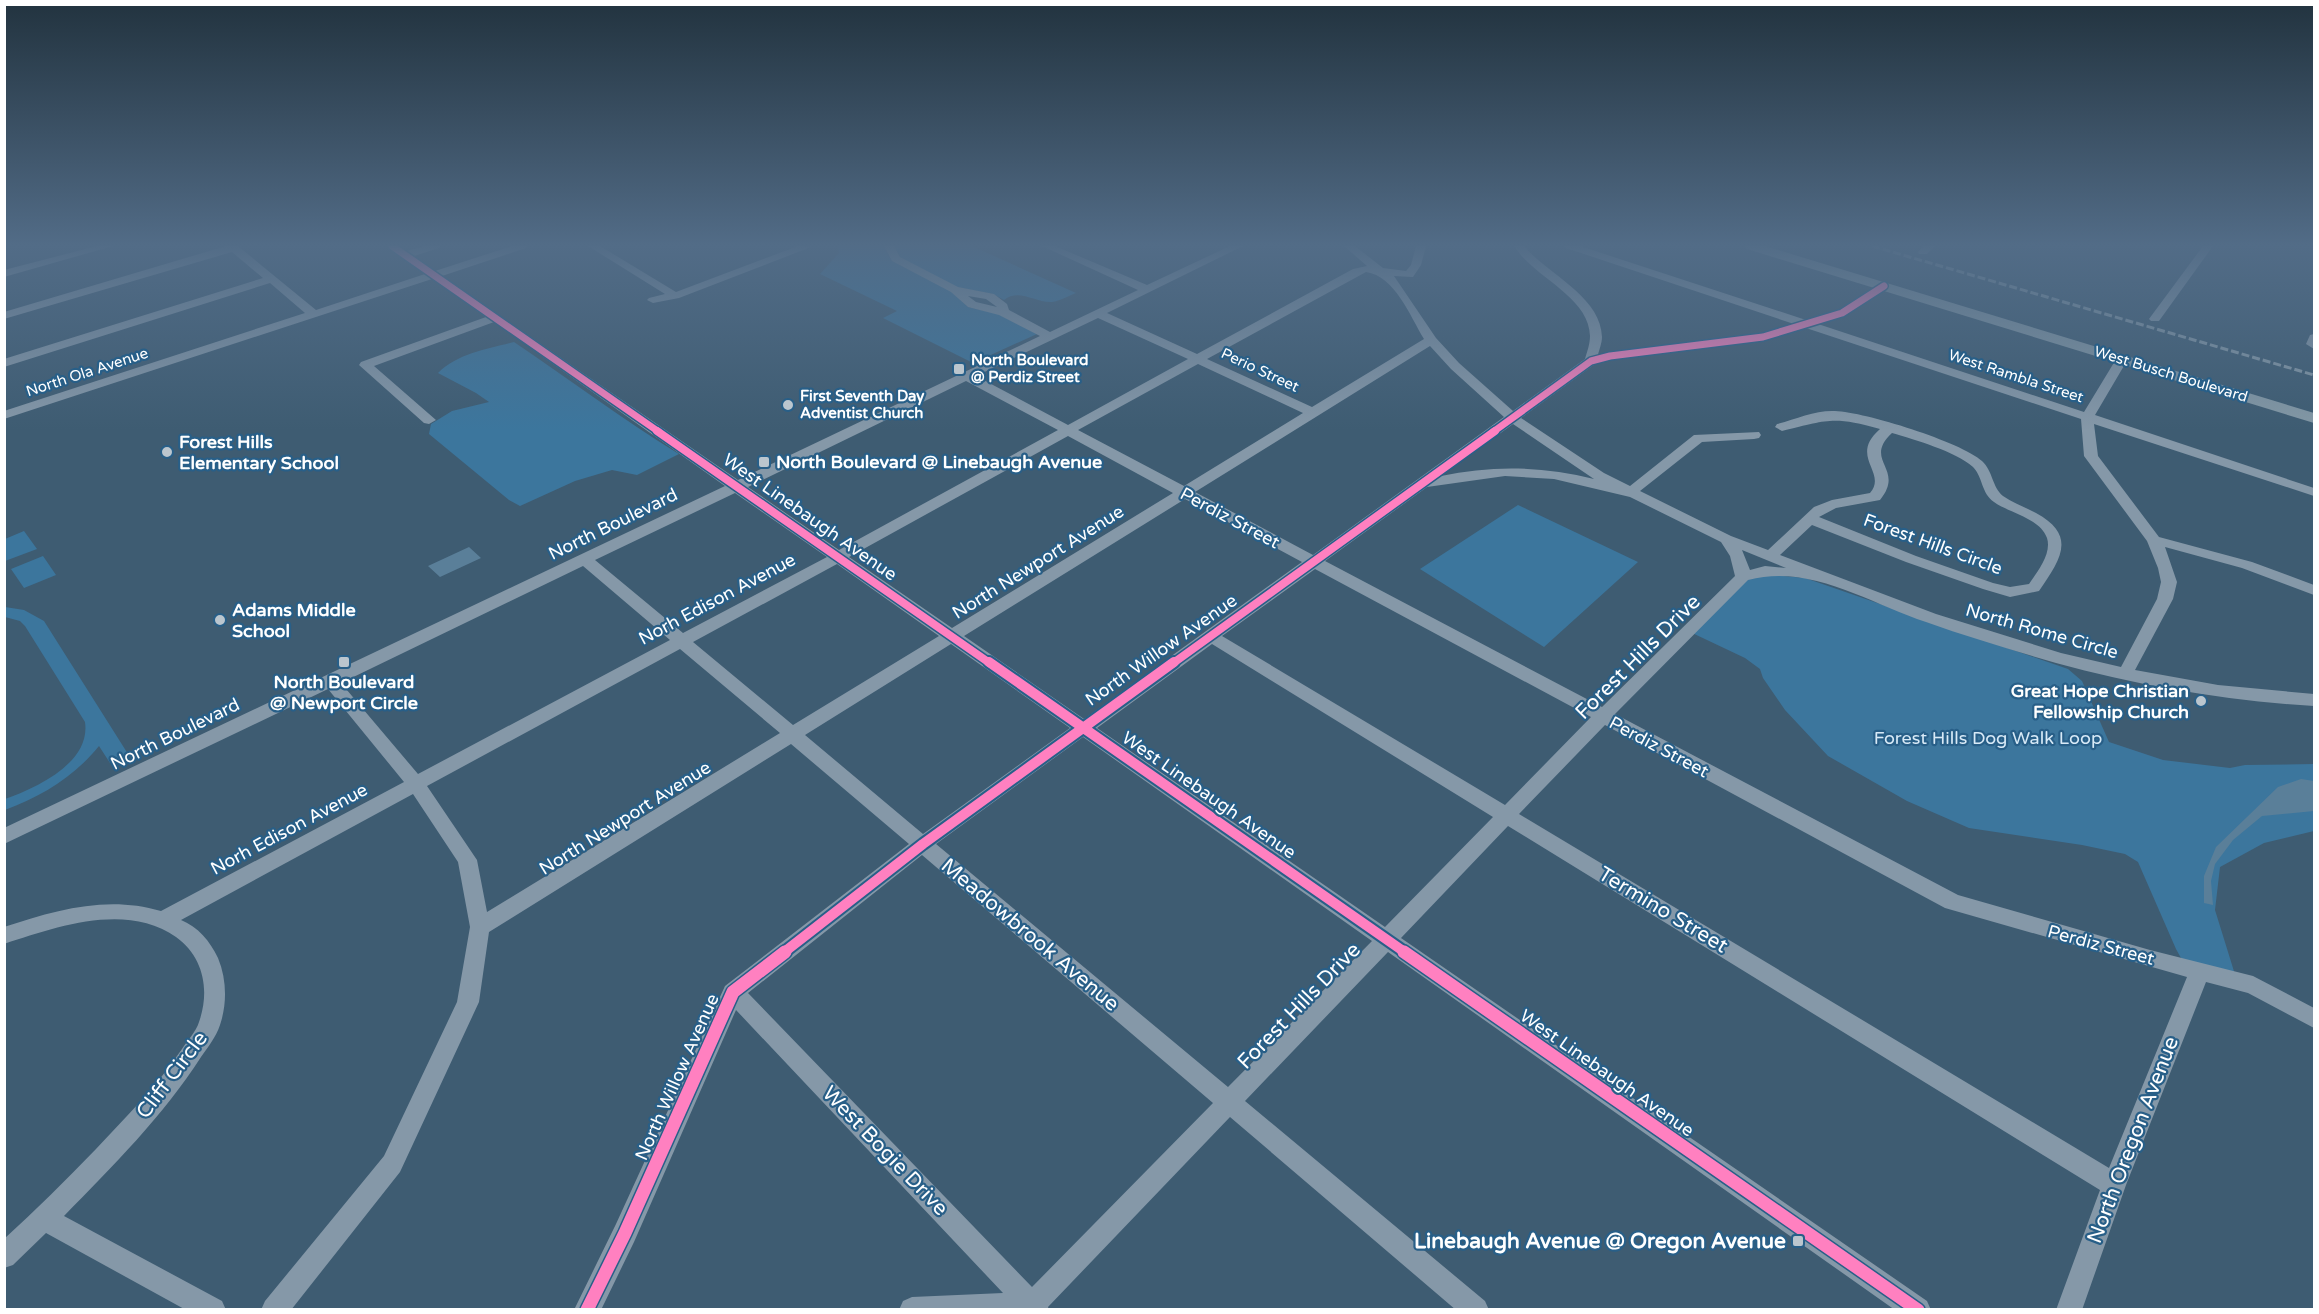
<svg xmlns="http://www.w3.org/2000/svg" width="2319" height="1314" font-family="'Varela Round',sans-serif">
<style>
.green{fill:#3c769d}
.water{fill:#5a7f99}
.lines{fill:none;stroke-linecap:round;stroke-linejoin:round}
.minor{fill:#8598a8;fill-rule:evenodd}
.major{fill:#8398a5;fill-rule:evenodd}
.rail{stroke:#8498a6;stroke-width:3;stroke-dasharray:8 3;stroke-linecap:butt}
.cycleway-far3-casing{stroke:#285f88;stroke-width:10}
.cycleway-far2-casing{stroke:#285f88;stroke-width:11}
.cycleway-far1-casing{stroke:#285f88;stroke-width:14}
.cycleway-casing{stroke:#285f88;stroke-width:16}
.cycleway-far3{stroke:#ff80c0;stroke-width:7}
.cycleway-far2{stroke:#ff80c0;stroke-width:8}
.cycleway-far1{stroke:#ff80c0;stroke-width:10}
.cycleway{stroke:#ff80c0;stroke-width:13}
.poi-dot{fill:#bbc6ce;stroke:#285f88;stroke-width:2}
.labels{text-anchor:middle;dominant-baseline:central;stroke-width:4.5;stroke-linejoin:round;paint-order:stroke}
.far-poi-label{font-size:15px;font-weight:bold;fill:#fff;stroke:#285f88;text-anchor:start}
.far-street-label{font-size:15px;fill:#fff;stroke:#285f88}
.poi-label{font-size:18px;font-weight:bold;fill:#fff;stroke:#285f88;text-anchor:start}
.street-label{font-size:18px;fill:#fff;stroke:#285f88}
.park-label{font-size:18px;fill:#d8eaf7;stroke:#285f88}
.near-street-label{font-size:21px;fill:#fff;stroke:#285f88}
.near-poi-label{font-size:21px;font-weight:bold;fill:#fff;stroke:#285f88;text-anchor:end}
</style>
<rect width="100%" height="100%" fill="#3e5c72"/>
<!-- green -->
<path class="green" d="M838,246H883L892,261L951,291L968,307L998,314L1037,334L973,363L883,318L897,311L820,274L839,253Z
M894,246H972L1076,293C1068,296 1060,301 1052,302C1035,303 1019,288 1004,300L993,294L956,287L901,258Z
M514,342C569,379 622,419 679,454L637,475L612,470L575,481L520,506L509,500L429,434L431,424L452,411L489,402L476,393L438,373C458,353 488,349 514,342Z
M1518,505L1638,562L1544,647L1420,569Z
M24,531L37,549L5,561V539Z
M43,556L56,575L24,588L11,569Z
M1773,575L1805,578L2068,669L2082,681L2109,742L2163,760L2230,768L2245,765L2314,764V831L2264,843L2220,867L2215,910L2237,981L2186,967L2176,949L2138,862L2125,854L2082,845L1969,828L1907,801L1828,756L1785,710L1763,678L1760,669L1745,658L1688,631L1743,577Z
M5,607L24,610L44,621L128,754L110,763L99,746C74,777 42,796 5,810V799C36,788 91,763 85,722L25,626L20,621L5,617Z"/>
<!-- water -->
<path class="water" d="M469,547L481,558L440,577L428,566Z
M2301,779L2314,781V811L2262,816L2233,840L2215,864L2211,881L2213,905L2204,903V876L2216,847L2278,787Z"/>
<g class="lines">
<!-- minor -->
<path class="minor" d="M97,246H113L4,277V270Z
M226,246H238L316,310L425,274L387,246H399L407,251L425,246H440L439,248L414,256L435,271L512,246H527L526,248L442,276L738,480L1040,336L999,315L968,307L951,292L892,261L884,246H894L900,257L958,287L994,294L1007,304L1009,310L1050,332L1138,290L1042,246H1055L1147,285L1230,246H1243L1107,313L1197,354L1353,269L1367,266L1344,246H1355L1383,268L1406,271L1411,265L1416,246H1426L1421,265L1413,277L1394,276L1436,338L1459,363L1513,411L1585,359C1587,352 1590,344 1590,336C1589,296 1534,278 1514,246H1524C1547,274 1601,296 1602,337C1602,343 1599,350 1598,355L1762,334L1794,324L1566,248L1565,246H1580L1806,320L1838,311L1880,284H1888V288L1846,315L1818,324L2084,412L2118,356H2126L2128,359L2095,415L2314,488V496L2094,424L2098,456L2159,537L2252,562L2314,585V595L2242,568L2165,547L2177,582L2173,599L2135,670L2218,685L2314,694V706C2227,701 2140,686 2056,663C2012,650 1968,637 1926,622C1869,603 1810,563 1748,580L1615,714L1958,895L2150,950L2253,976L2314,1008V1028L2248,993L2206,982L2126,1185L2082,1310H2056L2100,1190L1508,826L1401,938L1927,1301L1931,1310H1895L1388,952L1245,1101L1485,1301L1489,1310H1456L1230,1117L1048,1307L1049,1310H899L903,1301L912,1297L1003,1293L736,1010L634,1242L601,1310H574L616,1224L725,986L909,844L791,744L489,932L479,1002L400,1172L291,1310H261L265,1301L384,1156L457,1002L470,927L458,862L413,794L181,920C198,927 210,941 218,958C227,980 227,1004 220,1025C216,1037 208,1047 201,1057C163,1116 113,1166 64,1216L222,1301L226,1310H186L46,1233L13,1265L4,1268V1239C36,1210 66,1180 96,1149C126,1117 157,1086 182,1049C187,1041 196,1032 199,1022C210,991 204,957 176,937C126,902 56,927 4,944V927C56,910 107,895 161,911L404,782L328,689L4,844V828L725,486L494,322L374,366L436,420L429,424L424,423L359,365L361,362L486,317L432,279L4,419V411L305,313L270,283L4,367V359L263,278L232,252L4,319V312ZM1366,272C1395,276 1410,316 1424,339L1312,407L1207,359ZM968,296L986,299L997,307L976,302ZM1098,318L1188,359L1068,425L976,376ZM1806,328L2081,419L2084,456L2147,541L2158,568L2161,582L2157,599L2121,667L2061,653L1936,614L1780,555L1812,525L1906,562L1983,589L2010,597L2039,591C2060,560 2078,536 2036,513C2025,507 2013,503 2003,496C1992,487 1993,471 1982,461C1961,442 1865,412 1835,411C1816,410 1796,419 1777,424L1775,427L1782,431C1828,420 1833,416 1880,429C1848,457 1888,472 1870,493L1832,500L1814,507L1768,550L1731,536L1640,491L1702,442L1754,439L1759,438L1761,435L1759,432L1694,435L1630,486L1604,473L1521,418L1595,364L1610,360L1763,341ZM1430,346L1451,369L1504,417L1313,555L1195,492ZM1198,364L1303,413L1184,486L1078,430ZM966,381L1058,430L839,550L748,487ZM1513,424L1594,479C1543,466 1492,465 1441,476ZM1892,433C1915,440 1955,451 1973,467C1983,477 1981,493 1994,502C2009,513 2040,518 2047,538C2052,554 2037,572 2029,584L2010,587L1993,583L1916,556L1819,517L1836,508L1880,500C1906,468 1862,461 1892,433ZM1068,436L1173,493L952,628L849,557ZM1505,476L1554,479L1630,497L1721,542L1730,556L1735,576L1602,707L1325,561L1427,487ZM735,493L827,557L683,633L595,560ZM1185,499L1302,562L1084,719L964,636ZM1742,550L1786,568L1765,566L1750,570ZM837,564L939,636L793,725L693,642ZM583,566L670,640L418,774L341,683ZM1315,569L1591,717L1505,805L1222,636ZM951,644L1070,728L923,834L805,735ZM1212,644L1493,817L1385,927L1097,728ZM680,649L780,733L487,912L477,860L427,786ZM1605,725L1945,908L2187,977L2109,1168L1519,814ZM1083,737L1372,941L1228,1087L936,844ZM922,855L1213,1103L1032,1287L748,993Z
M588,246H600L676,292L798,246L811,247L679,298L653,303L647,300L649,298L665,294Z
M1924,246H1935L1927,254H1919L1918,252Z
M2203,246H2213L2159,321H2151L2149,319Z
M2314,334V349L2306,344L2310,335Z"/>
<!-- major -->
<path class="major" d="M1745,246H1765L2314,413V423L1747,249Z"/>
<!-- rail -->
<path class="rail" d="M1872,246L2314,375"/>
<defs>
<path id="cycleway-far3" d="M392,246L659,432
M1493,432L1591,361L1610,356L1763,337L1842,313L1884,286"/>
<path id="cycleway-far2" d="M657,431L991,664
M1172,664L1495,431"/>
<path id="cycleway-far1" d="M989,662L1406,953
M783,953L923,844L1174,662"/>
<path id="cycleway" d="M1404,952L1918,1310
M587,1310L625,1233L733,992L785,952"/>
</defs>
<!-- cycleway-far3 casing -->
<use href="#cycleway-far3" class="cycleway-far3-casing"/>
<!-- cycleway-far2 casing -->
<use href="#cycleway-far2" class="cycleway-far2-casing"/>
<!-- cycleway-far1 casing -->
<use href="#cycleway-far1" class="cycleway-far1-casing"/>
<!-- cycleway casing -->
<use href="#cycleway" class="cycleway-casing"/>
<!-- cycleway-far3 -->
<use href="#cycleway-far3" class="cycleway-far3"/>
<!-- cycleway-far2 -->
<use href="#cycleway-far2" class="cycleway-far2"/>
<!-- cycleway-far1 -->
<use href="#cycleway-far1" class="cycleway-far1"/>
<!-- cycleway -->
<use href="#cycleway" class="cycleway"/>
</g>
<!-- sky -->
<linearGradient id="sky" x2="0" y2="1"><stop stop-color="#22333f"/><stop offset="0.57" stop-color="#526c87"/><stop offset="1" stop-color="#526c87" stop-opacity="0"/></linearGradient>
<rect width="2319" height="430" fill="url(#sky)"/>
<!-- markers -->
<g class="poi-dot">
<rect x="953" y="363" width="12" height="12" rx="3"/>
<circle cx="788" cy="405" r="6"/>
<circle cx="167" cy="452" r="6"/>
<rect x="758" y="456" width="12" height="12" rx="3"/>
<circle cx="220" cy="620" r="6"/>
<rect x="338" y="656" width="12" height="12" rx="3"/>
<circle cx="2201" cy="701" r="6"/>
<rect x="1792" y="1235" width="12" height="12" rx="3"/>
</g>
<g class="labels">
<!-- far-poi labels -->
<g class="far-poi-label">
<text x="971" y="360">North Boulevard<tspan x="971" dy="17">@ Perdiz Street</tspan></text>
<text x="800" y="396">First Seventh Day<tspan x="800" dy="17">Adventist Church</tspan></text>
</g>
<!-- far-street labels -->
<g class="far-street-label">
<text transform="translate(1260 370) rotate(25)">Perio Street</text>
<text transform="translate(87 372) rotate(-18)">North Ola Avenue</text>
<text transform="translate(2171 374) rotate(17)">West Busch Boulevard</text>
<text transform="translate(2016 376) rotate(18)">West Rambla Street</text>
</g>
<!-- poi labels -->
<g class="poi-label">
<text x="179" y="442">Forest Hills<tspan x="179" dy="21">Elementary School</tspan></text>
<text x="776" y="462">North Boulevard @ Linebaugh Avenue</text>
<text x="232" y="610">Adams Middle<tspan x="232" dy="21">School</tspan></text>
<text x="344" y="682" text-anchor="middle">North Boulevard<tspan x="344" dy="21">@ Newport Circle</tspan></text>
<text x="2189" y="691" text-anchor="end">Great Hope Christian<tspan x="2189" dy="21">Fellowship Church</tspan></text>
</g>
<!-- street labels -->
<g class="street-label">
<text transform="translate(810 517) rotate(35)">West Linebaugh Avenue</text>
<text transform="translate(1230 518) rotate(28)">Perdiz Street</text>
<text transform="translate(613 524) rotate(-26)">North Boulevard</text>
<text transform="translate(1933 544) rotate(20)">Forest Hills Circle</text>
<text transform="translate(1038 562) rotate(-32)">North Newport Avenue</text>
<text transform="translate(717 599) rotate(-28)">Norh Edison Avenue</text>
<text transform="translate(2042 631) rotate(16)">North Rome Circle</text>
<text transform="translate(1161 650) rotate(-35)">North Willow Avenue</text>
<text transform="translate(175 734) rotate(-26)">North Boulevard</text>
<text transform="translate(1659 747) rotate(28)">Perdiz Street</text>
<text transform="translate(1209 795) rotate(35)">West Linebaugh Avenue</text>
<text transform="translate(625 818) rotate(-32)">North Newport Avenue</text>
<text transform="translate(289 829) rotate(-28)">Norh Edison Avenue</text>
<text transform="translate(2101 945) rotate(15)">Perdiz Street</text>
<text transform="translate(1607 1073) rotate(35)">West Linebaugh Avenue</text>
<text transform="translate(677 1077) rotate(-66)">North Willow Avenue</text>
</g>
<!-- park labels -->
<g class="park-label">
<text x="1988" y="738">Forest Hills Dog Walk Loop</text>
</g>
<!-- near-street labels -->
<g class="near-street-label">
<text transform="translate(1638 657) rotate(-45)">Forest Hills Drive</text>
<text transform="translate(1663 910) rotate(31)">Termino Street</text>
<text transform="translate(1030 935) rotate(40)">Meadowbrook Avenue</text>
<text transform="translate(1299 1006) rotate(-46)">Forest Hills Drive</text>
<text transform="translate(172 1075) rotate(-53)">Cliff Circle</text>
<text transform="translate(2133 1140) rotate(-69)">North Oregon Avenue</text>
<text transform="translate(885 1151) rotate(46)">West Bogie Drive</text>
</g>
<!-- near-poi labels -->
<g class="near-poi-label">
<text x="1786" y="1241">Linebaugh Avenue @ Oregon Avenue</text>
</g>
</g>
<!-- border -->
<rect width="2319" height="1314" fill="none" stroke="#ffffff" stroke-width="12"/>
</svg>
